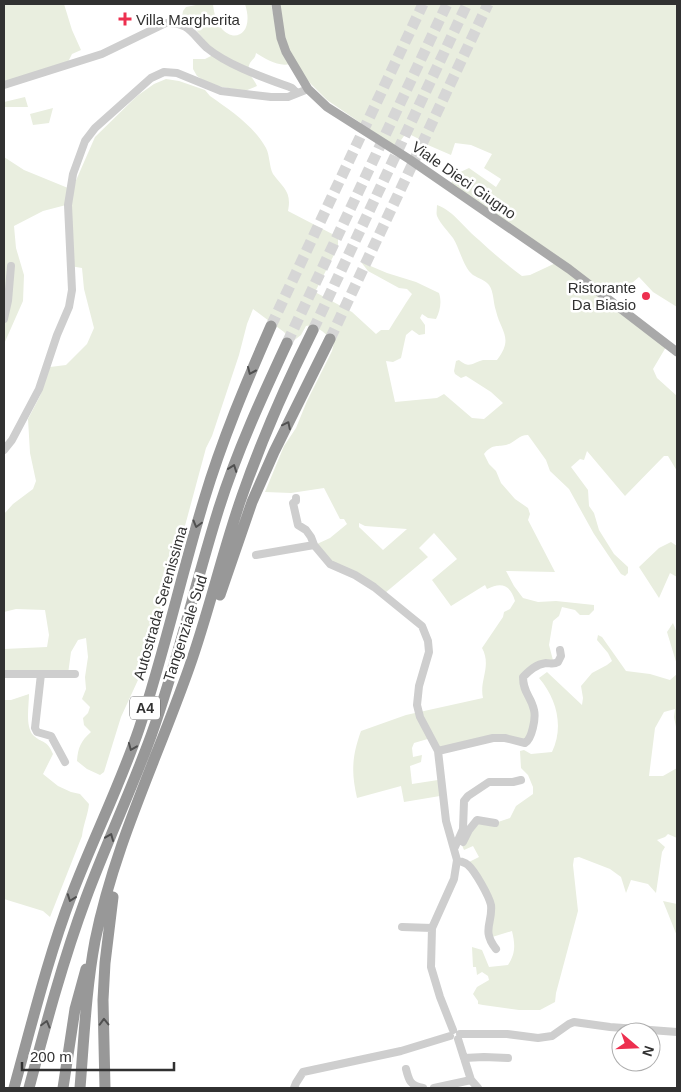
<svg xmlns="http://www.w3.org/2000/svg" width="681" height="1092" font-family="Helvetica,sans-serif">
<style>
.green{fill:#e9eedf;fill-rule:evenodd}
.lines{fill:none;stroke-linecap:round;stroke-linejoin:round}
.highway-tunnel{stroke:#d6d6d6;stroke-width:11;stroke-dasharray:11 5.5;stroke-linecap:butt}
.minor{stroke:#cecece;stroke-width:8}
.major{stroke:#a9a9a9;stroke-width:9}
.highway{stroke:#989898;stroke-width:11}
.oneway{stroke:#505050}
.poi-dot{fill:#ed2f4f;stroke:#fff;stroke-width:2}
.labels{text-anchor:middle;dominant-baseline:central;stroke-width:5;stroke-linejoin:round;paint-order:stroke}
.shield{fill:#fff;stroke:#6f6f6f;stroke-width:1}
.shield-label{font-size:14px;font-weight:bold;fill:#313131}
.poi-label{font-size:15px;fill:#313131;stroke:#fff;text-anchor:start}
.street-label{font-size:15px;fill:#313131;stroke:#fff}
</style>
<rect width="100%" height="100%" fill="#fff"/>
<!-- green -->
<path class="green" d="M4,4H64L72,30L81,50L72,54L68,62L4,84Z
M201,4H213C217,48 258,44 245,4H271L278,38L290,64C278,67 266,59 256,53C255,59 253,58 250,63C245,73 254,78 257,86L245,91L211,85L197,76L193,69V59H205L213,55C206,40 195,27 182,17L183,11L186,7Z
M278,4H677V313V307L653,292L639,277L632,283L601,285L593,291L666,347L653,369L657,378L677,396V471L668,456H664L625,496L587,451L584,460L580,459L571,467L588,490L589,506L594,513L599,530L614,554L628,567V573L625,576L621,574L594,534L569,489L550,471L546,460L528,435C518,435 515,443 506,445C496,447 492,444 484,454L489,464L496,471L501,483L515,499L528,508L530,514L528,520L555,572L506,571L514,586L523,598L538,602L556,601L594,605V610L589,615H580L575,610L562,607L559,616L553,621L549,645L554,664L546,663L523,677L534,711L529,741L505,738L438,751L431,738L414,743L412,748L413,757L422,755L421,762L410,766L412,784L438,780L440,796L404,802L401,786L357,798C351,772 352,756 361,731L406,715L483,698C479,680 492,666 482,648L503,617L504,612L510,609L515,601C510,584 501,582 487,589L485,585L451,606L432,580L457,559L434,533L419,548L428,557L385,593L334,564L317,544L330,538L347,524L344,519H340L324,488L291,493L265,492L284,446L296,428L307,401L332,351L334,343C327,335 317,324 306,326L301,335L292,342L284,332L253,309L247,324L239,355L212,436L206,448L165,600L163,599L149,656L121,717L104,772L100,775L87,769L77,761C78,747 81,741 91,732L84,725L83,718L88,713L90,707L82,699L86,689L85,677L88,657L86,638L78,640L71,652L68,674H4V649L47,647L49,635L45,610L16,609L4,612V514L13,504L33,489L36,481L30,453L28,419L40,396L50,367L66,365L87,344L94,328L84,289L82,268L70,266L68,235L74,185L95,137L137,96L154,84L166,79L179,81L205,90L210,96C231,111 253,125 266,148C270,156 269,166 273,174C283,188 292,191 288,211L338,237V247L315,292L352,312L376,334L381,330H389C397,317 404,306 412,294L407,289L399,288L368,271L361,262L387,273L416,282L439,293C442,302 440,311 436,319L428,318L422,314L420,318L425,325V334L419,335L412,330L406,335L401,358L393,362L386,361L395,402L437,398L444,394L472,418L484,419L503,403L491,392L466,376L461,378L455,374L454,371L456,361L459,360C470,369 472,363 483,360C488,360 492,360 497,360C514,338 501,332 496,311C493,302 494,292 489,285C485,280 478,278 473,275C463,267 460,249 453,238C448,231 441,225 437,216C436,213 437,209 437,205C454,211 465,229 479,240C493,253 507,265 522,276L530,275L560,261L450,185L456,174L469,168L496,187L501,179L484,168L492,154L471,145L455,143L451,155L421,142V140L411,135L404,136L396,147L327,100L308,81L286,47ZM359,523L365,526L407,529L383,550L359,527Z
M25,97L28,107H4V102Z
M53,108L49,123L33,125L30,114Z
M4,157L24,170L68,188L66,205L43,211L14,226L16,248L24,275L23,301L4,344Z
M671,542L677,546V577L670,573L659,598L639,567L659,548Z
M673,623L677,633V665L667,632Z
M598,635L602,637L626,671L650,674L670,680L677,674V732L674,717L675,709L664,712L655,728L649,776H663L677,768V838L668,834L665,837L657,840L665,847L662,852L656,893L648,884L631,880L626,893L621,877L610,869L579,857L574,858L573,865L578,911L556,993L555,1002L540,1010H519L483,1005L478,1004V1001L473,994L477,987L489,980L488,976L482,972L477,975L476,967H473L472,947L482,950L489,967L508,965C516,953 515,944 512,931L489,938L491,907L467,863L479,857L473,846L464,850L461,843L477,820L495,823L510,818L516,806L533,794V787L528,775L521,768L520,751L524,750L531,754L552,752C564,727 557,699 539,678L547,672L582,705L583,698L581,686L592,673L607,665L612,661L608,653L597,640Z
M29,694C29,705 25,726 33,735C42,744 47,739 53,754L43,774L58,786L71,792L80,794L89,804C88,815 83,825 82,836L50,917L43,911L4,899V700H11Z
M663,901L677,904V936Z"/>
<g class="lines">
<!-- highway-tunnel -->
<path class="highway-tunnel" d="M271,326L423,4
M313,330L467,4
M330,339L488,4
M287,343L447,4"/>
<!-- minor -->
<path class="minor" d="M4,85L102,54L166,23C189,22 192,34 207,48C229,66 265,78 292,88L297,93
M4,319L8,301L11,266
M4,450L12,440L39,389L57,335L69,307L72,290L68,205L73,174L85,141L95,128L151,78L164,72L177,73L221,91L271,97H288L308,89
M296,498V501L293,503L298,525L306,530L311,537L314,545L330,564L355,575L374,587L422,626L428,641L429,652L419,686L417,705L420,717L438,751L446,821L457,860L454,879L432,928L431,967L440,997L453,1030
M256,555L314,545
M4,674H75
M41,674L35,728L37,732L51,736L65,762
M438,751L493,738H505L525,743C532,739 536,718 534,710C531,696 523,693 523,677C529,671 536,664 546,663C551,663 553,665 558,662L561,656L560,650
M463,842L469,830L477,820L495,823
M455,847L463,829L464,801L468,796L489,782H513L521,780
M457,860C461,862 465,862 468,865C475,871 489,896 491,905C493,923 481,930 496,949
M402,927L432,928
M460,1034H507L538,1038L552,1036L569,1024L574,1022L610,1027L677,1032
M458,1039L471,1080L478,1088
M464,1058L484,1057L508,1058
M406,1069C409,1081 410,1085 423,1088
M294,1088L296,1083L303,1072L401,1051L450,1036
M434,1088L471,1080"/>
<!-- major -->
<path class="major" d="M276,4L281,38L286,52L308,89L327,107L409,159L569,269L677,352"/>
<!-- highway -->
<path class="highway" d="M220,595L252,502L274,452L330,339
M14,1088C32,1023 48,957 72,894C93,839 120,785 139,729C164,654 181,576 204,500C222,440 246,383 271,326
M29,1088C46,1024 63,960 86,898C106,844 131,791 151,736C178,661 195,584 219,508C237,451 262,397 287,343
M63,1088L75,1009L86,969
M80,1088C84,1039 86,989 95,941C114,846 157,759 189,668C209,612 222,553 242,496C262,439 286,384 313,330
M105,1088L103,1000L105,963L113,897"/>
</g>
<!-- one-way arrows -->
<defs><path id="oneway-chevron" d="M-2-3.5L2.5 0L-2 3.5" fill="none" stroke-width="1.6" stroke-linecap="round" stroke-linejoin="round" transform="scale(1.25)"/></defs>
<g class="oneway">
<use href="#oneway-chevron" transform="translate(251 371) rotate(114)"/>
<use href="#oneway-chevron" transform="translate(287 425) rotate(-64)"/>
<use href="#oneway-chevron" transform="translate(233 468) rotate(-70)"/>
<use href="#oneway-chevron" transform="translate(197 524) rotate(105)"/>
<use href="#oneway-chevron" transform="translate(132 747) rotate(112)"/>
<use href="#oneway-chevron" transform="translate(110 837) rotate(-68)"/>
<use href="#oneway-chevron" transform="translate(71 898) rotate(110)"/>
<use href="#oneway-chevron" transform="translate(104 1022) rotate(-91)"/>
<use href="#oneway-chevron" transform="translate(46 1024) rotate(-75)"/>
</g>
<!-- markers -->
<g class="poi-dot">
<path d="M122.5 11.5h5v5h5v5h-5v5h-5v-5h-5v-5h5z"/>
<circle cx="646" cy="296" r="5"/>
</g>
<g class="labels">
<!-- shield labels -->
<rect class="shield" x="130" y="696.5" width="30" height="23" rx="4"/>
<g class="shield-label">
<text x="145" y="708">A4</text>
</g>
<!-- poi labels -->
<g class="poi-label">
<text x="136" y="19">Villa Margherita</text>
<text x="636" y="287" text-anchor="end">Ristorante<tspan x="636" dy="17">Da Biasio</tspan></text>
</g>
<!-- street labels -->
<g class="street-label">
<text transform="translate(464 180) rotate(35)">Viale Dieci Giugno</text>
<text transform="translate(160 603) rotate(-74)">Autostrada Serenissima</text>
<text transform="translate(185 628) rotate(-72)">Tangenziale Sud</text>
</g>
</g>
<!-- border -->
<rect width="681" height="1092" fill="none" stroke="#313131" stroke-width="10"/>
<!-- north arrow -->
<g transform="translate(636 1047) rotate(109)"><circle r="24" fill="#ffffff" stroke="#adadad"/>
<path d="M0-4L9 19L0 12L-9 19Z" fill="#ed2f4f"/>
<text y="-8" font-size="14" font-weight="bold" text-anchor="middle" fill="#313131">N</text>
</g>
<!-- scale -->
<path d="M22 1062v8h152v-8" fill="none" stroke="#313131" stroke-width="2.5"/>
<text x="30" y="1062" font-size="15" fill="#313131" stroke="#ffffff" stroke-width="4" paint-order="stroke">200 m</text>
</svg>
